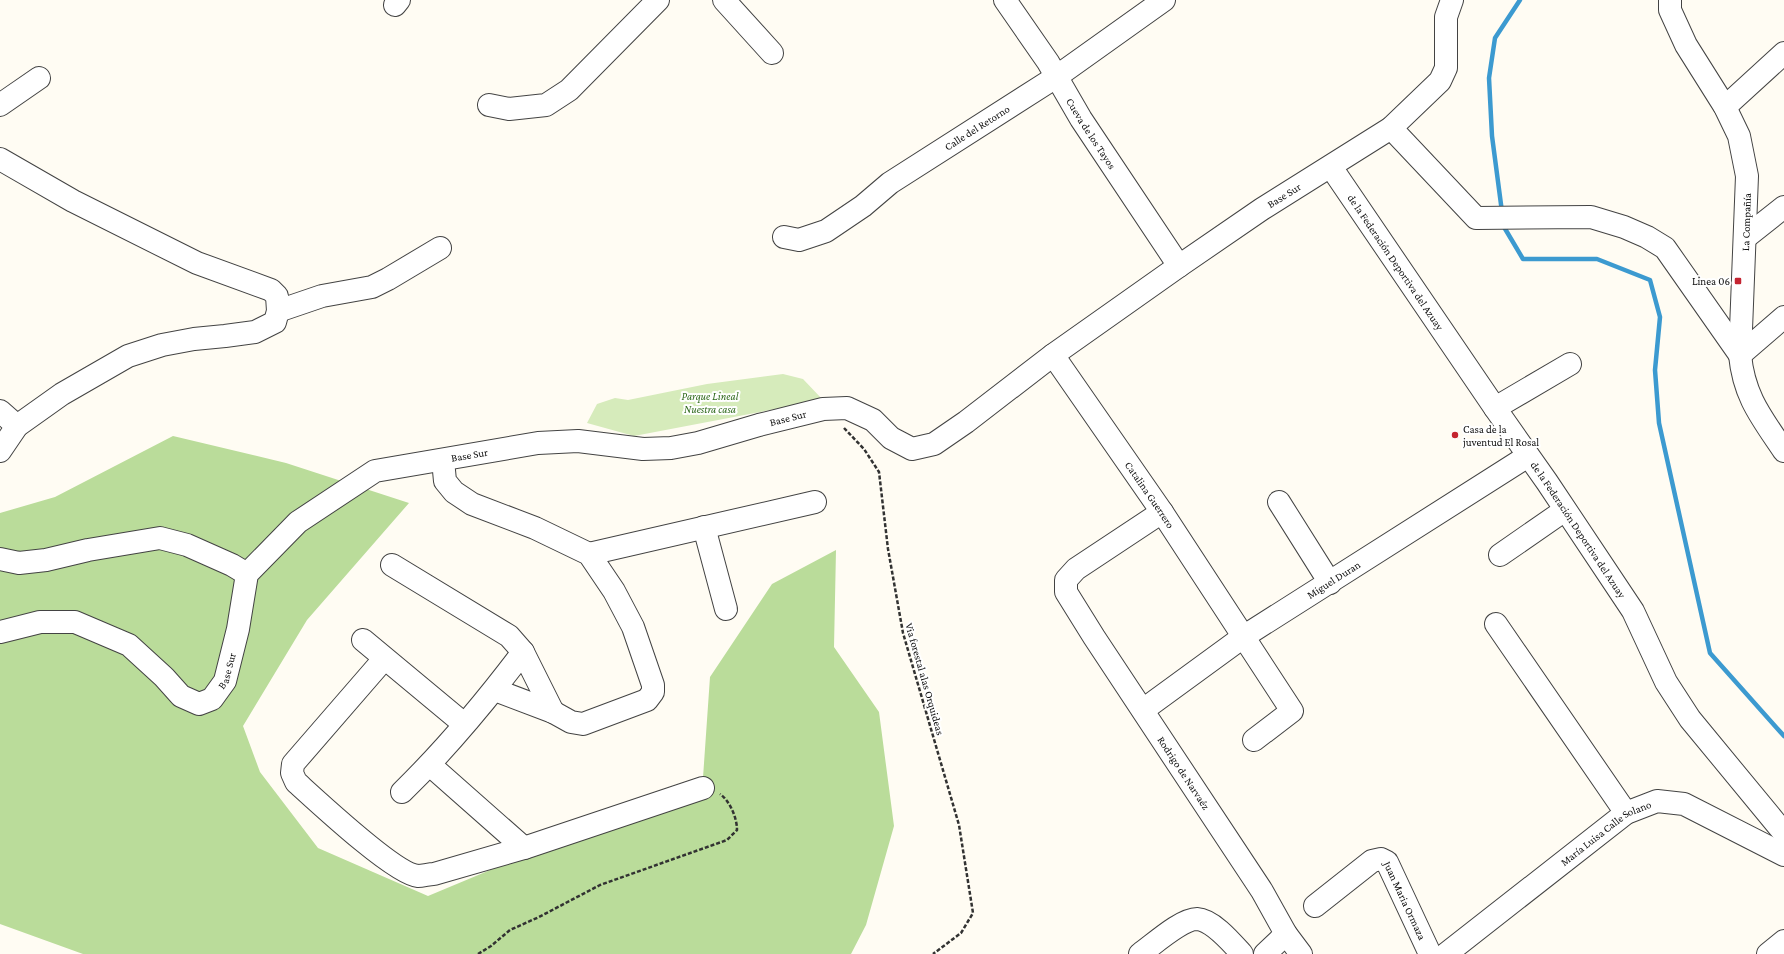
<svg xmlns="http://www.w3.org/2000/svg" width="1784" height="954" font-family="'Crimson Pro',serif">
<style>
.green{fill:#d6ebbb}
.forest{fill:#badc9a}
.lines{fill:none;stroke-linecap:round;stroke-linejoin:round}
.stream{stroke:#3c9ad0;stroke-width:4.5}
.minor-casing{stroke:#434343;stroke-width:24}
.path{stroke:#323232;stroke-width:2.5;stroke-dasharray:4 2;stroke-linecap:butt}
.minor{stroke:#fff;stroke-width:22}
.poi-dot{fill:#c42431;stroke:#fff;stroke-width:1.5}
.labels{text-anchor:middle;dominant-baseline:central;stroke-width:4;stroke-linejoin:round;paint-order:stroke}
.street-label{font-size:11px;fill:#101010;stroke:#fff}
.poi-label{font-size:11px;fill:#101010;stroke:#fff;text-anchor:end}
.park-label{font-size:11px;font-style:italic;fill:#306a1e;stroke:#fff}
</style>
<rect width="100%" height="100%" fill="#fffcf3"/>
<!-- green -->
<path class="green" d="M783,374L803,379L823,400L634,436L587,423L597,404L615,398L628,400L707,384Z"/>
<!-- forest -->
<path class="forest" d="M173,436L286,463L409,503L307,620L243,726L260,772L318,848L428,896L555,843L702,792L710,677L772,584L836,550L834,647L879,712L894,826L866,925L851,954H83L0,924V513L55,497Z"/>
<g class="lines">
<!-- stream -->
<path class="stream" d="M1502,212L1492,136L1489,78L1495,38L1520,0
M1503,223L1504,227L1523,259H1597L1650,280L1660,317L1655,370L1659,423L1710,653L1784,736"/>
<defs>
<g id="minor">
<path d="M724,0L772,53"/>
<path id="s1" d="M1005,0L1048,62L1081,119L1179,266"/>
<path d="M1670,0V10L1686,45L1725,107L1739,136L1747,176L1740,355C1744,397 1762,418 1784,451"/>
<path d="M395,5L399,0"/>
<path d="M0,105L39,78"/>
<path d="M489,105L509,109L546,105L569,90L658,0"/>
<path d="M1725,107L1784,53"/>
<path d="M1391,128L1476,218L1591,217L1624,227L1647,237L1665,248L1740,355L1784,317"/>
<path d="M0,159L73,201L197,263L271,290L277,296L278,311L275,322L255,332L225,336L194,339L162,345L128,356L62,394L17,426L0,451"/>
<path id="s2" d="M1331,167L1495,408L1547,482L1633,611L1666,682L1690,719L1784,833"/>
<path id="s3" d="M784,237L799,240L826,231L863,206L890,183L1056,77L1164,0"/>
<path d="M1746,237L1784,207"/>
<path d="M278,311L322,296L372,287L388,279L440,248"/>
<path id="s4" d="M1053,355L1162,512L1292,711L1254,740"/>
<path d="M1495,408L1570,364"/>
<path d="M0,411L17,426"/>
<path d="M443,460L445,481L454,492L472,504L535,528L589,554L614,591L633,627L653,685V692L647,700L583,724L571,722L553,712L495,690"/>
<path d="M1279,502L1330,583"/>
<path id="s5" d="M1162,512L1076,569L1066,580V592L1094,637L1262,891L1286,934L1301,954"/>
<path d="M704,527L726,609"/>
<path d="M589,554L815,502"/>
<path d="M1500,555L1565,510"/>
<path d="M0,559L19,563L46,560L88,550L160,538L187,545L232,565L247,574"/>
<path d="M392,565L509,636L523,652L553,712"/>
<path d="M1496,624L1626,813"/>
<path id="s6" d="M0,632L40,622H75L129,645L164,677L181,696L199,704L212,699L225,681L238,629L247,574L298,522L375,471L538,443L578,441L643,449L671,448L698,443L759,425L823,409L847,408L873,420L891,438L912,449L934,444L966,422L1053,355L1179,266L1262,209L1391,128L1440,81L1446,68V17L1452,0"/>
<path d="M363,640L464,724"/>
<path d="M384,659L293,764L292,773L296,782C317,801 395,874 418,876C423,876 429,874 434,874L524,848L703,788"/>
<path id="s7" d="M1143,710L1243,637L1528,456"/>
<path d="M430,765L524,848"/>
<path d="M402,792C446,749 486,701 523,652"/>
<path id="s8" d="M1315,906L1372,861L1381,859L1387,862L1430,954"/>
<path d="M1140,954C1153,945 1181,919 1197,919C1213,920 1232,943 1242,954"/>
<path d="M1265,954L1286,934"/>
<path id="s9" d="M1446,954L1626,813L1657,801L1684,804L1784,855"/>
<path d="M1768,954L1784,941"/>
</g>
</defs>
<!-- minor casing -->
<use href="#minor" class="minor-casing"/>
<!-- path -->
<path class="path" d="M844,428L864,449L879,472L888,549L903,633L959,825L973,913L961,933L933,954
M478,954L491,946L510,930L539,917L600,885L727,840L737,830C737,818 730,801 720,794"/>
<!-- minor -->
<use href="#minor" class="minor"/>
</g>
<!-- markers -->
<g class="poi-dot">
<rect x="1734" y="277" width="8" height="8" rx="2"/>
<circle cx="1455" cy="435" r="4"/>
</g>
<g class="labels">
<!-- street labels -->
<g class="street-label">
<text stroke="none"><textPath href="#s3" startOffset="227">Calle del Retorno</textPath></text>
<text stroke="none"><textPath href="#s1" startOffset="159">Cueva de los Tayos</textPath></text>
<text stroke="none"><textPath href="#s6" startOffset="1548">Base Sur</textPath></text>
<text transform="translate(1746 222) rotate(-88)">La Compañía</text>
<text stroke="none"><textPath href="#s2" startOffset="115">de la Federación Deportiva del Azuay</textPath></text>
<text stroke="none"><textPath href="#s6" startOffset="958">Base Sur</textPath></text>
<text stroke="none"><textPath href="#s6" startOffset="634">Base Sur</textPath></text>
<text stroke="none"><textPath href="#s4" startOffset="170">Catalina Guerrero</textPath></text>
<text stroke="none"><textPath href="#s2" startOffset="439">de la Federación Deportiva del Azuay</textPath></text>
<text stroke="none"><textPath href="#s7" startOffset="231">Miguel Duran</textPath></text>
<text stroke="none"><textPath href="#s6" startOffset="274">Base Sur</textPath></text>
<text transform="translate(925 679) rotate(74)">Via forestal alas Orquideas</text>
<text stroke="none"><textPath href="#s5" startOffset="346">Rodrigo de Narvaéz</textPath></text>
<text stroke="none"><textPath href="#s9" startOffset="201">María Luisa Calle Solano</textPath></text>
<text stroke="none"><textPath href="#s8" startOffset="131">Juan Maria Ormaza</textPath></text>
</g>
<!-- poi labels -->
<g class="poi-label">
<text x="1730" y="281">Linea 06</text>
<text x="1463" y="429" text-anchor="start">Casa de la<tspan x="1463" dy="13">juventud El Rosal</tspan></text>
</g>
<!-- park labels -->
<g class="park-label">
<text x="710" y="396">Parque Lineal<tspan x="710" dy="13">Nuestra casa</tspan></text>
</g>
</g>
</svg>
